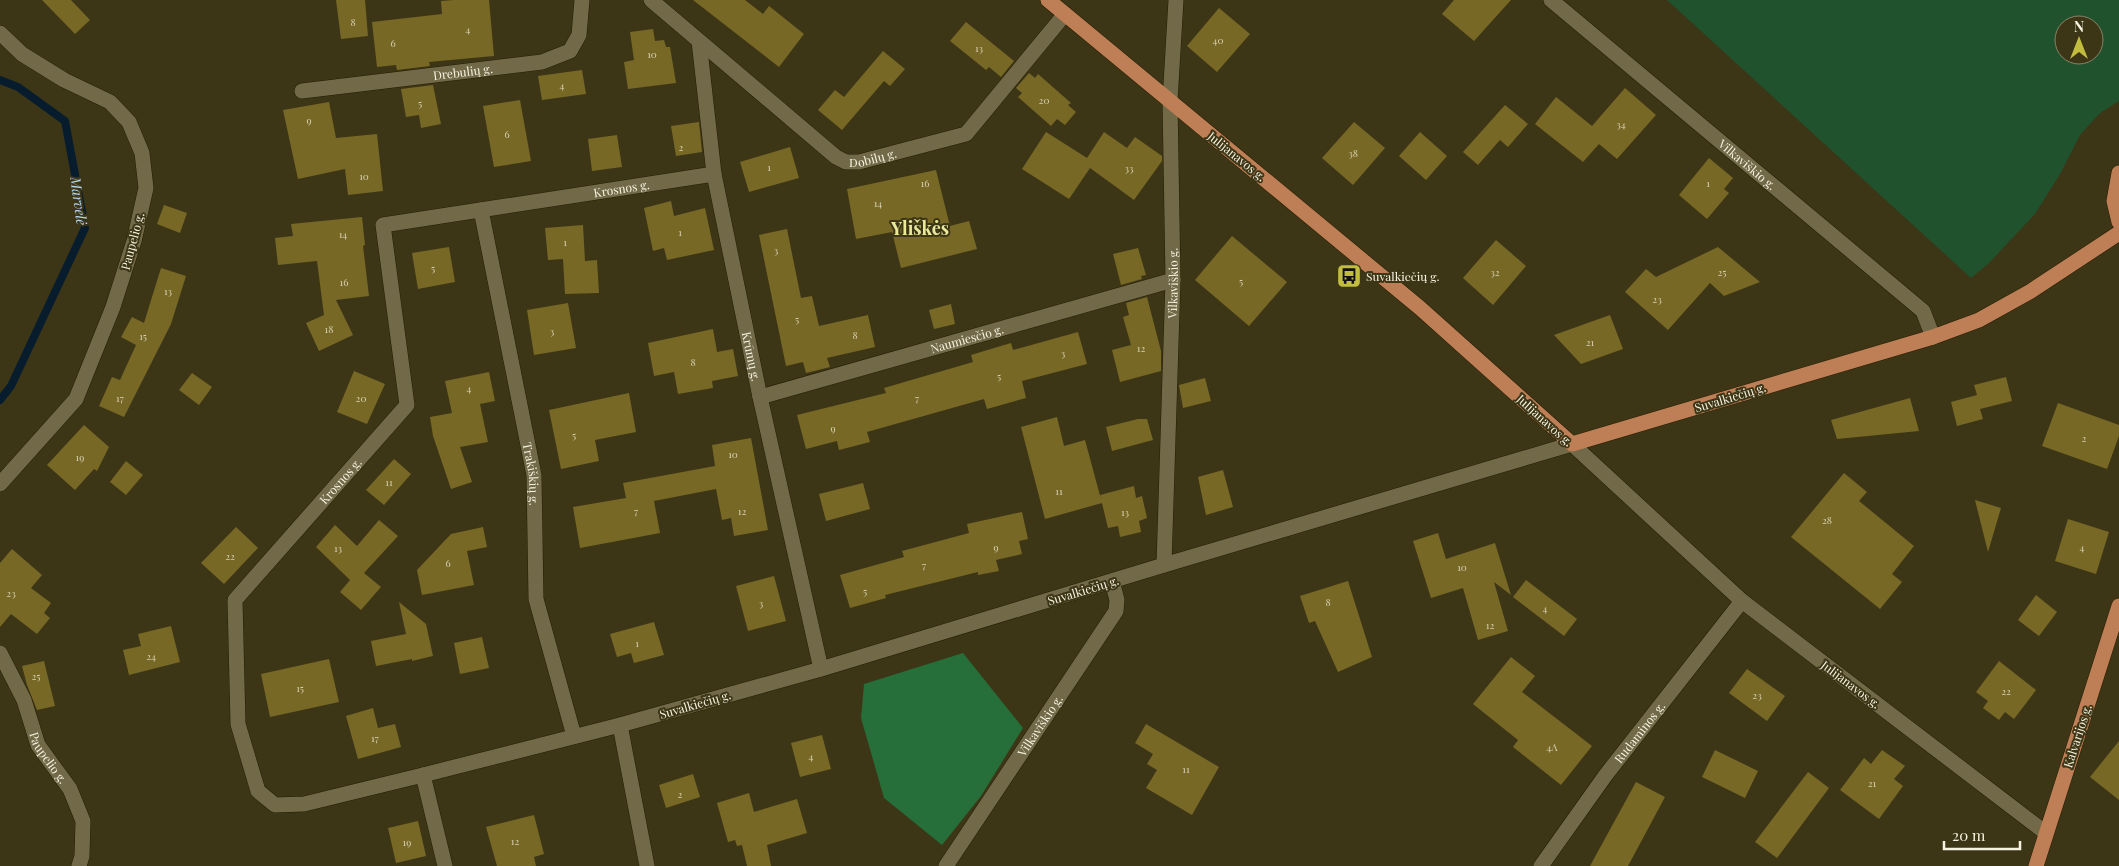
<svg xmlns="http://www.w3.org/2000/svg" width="2119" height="866" font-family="'Playfair Display',serif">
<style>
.green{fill:#20522d;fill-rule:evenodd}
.forest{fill:#266e3a}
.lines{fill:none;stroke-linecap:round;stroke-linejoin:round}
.stream{stroke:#071d2e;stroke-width:8}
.building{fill:#776826}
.minor-casing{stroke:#241d00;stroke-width:16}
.major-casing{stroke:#241d00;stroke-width:16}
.minor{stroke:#716948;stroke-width:15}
.major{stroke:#bf7f56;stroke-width:15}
.labels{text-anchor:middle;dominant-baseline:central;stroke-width:4;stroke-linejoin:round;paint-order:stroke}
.number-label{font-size:10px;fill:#d7d0b2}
.street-label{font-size:12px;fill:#f7f3e1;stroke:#3d3616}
.poi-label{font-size:12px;fill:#f7f3e1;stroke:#3d3616;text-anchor:start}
.water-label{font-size:14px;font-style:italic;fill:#b4d6f4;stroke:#3d3616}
.district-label{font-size:18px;font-weight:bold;fill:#eae899;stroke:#3d3616}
</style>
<rect width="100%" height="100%" fill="#3d3616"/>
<!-- green -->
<path class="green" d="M1667,0H2119V101L2100,113L2080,135L2060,174L2035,214L1989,263L1971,278ZM2064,25H2094V55H2064Z"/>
<!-- forest -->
<path class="forest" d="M963,653L1023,728L981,796L942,845L884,798L861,718L864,684Z"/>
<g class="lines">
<!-- stream -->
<path class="stream" d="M0,80L18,87L65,121L85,228L11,386L0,400"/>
</g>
<!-- building -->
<path class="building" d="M42,0H71L90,20L75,34Z
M336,0H365L368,36L341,39Z
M454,0H489L494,56L429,62L430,66L397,70L396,65L377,67L372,22L442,14L441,1Z
M693,0H745L763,14L769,6L804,34L779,67Z
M1454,0H1511L1474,41L1442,14Z
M1219,8L1250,34L1217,72L1187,46Z
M966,22L1014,61L1001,77L989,67L986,70L950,41Z
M653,29L655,41L664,40L666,47H670L676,83L628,89L624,62L634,60L630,32Z
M883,51L905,69L890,86L884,81L842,130L818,110L835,90L844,97Z
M582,70L586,94L542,100L538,76Z
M1029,73L1035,78L1038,74L1071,103L1068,105L1076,112L1065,125L1057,119L1051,126L1018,97L1022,93L1016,88Z
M433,85L441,124L421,128L419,115L406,117L401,89Z
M1625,88L1656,115L1617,159L1599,144L1583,162L1535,124L1556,97L1592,126Z
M520,100L531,161L494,167L483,106Z
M329,102L336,138L377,134L383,191L348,195L345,169L298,179L283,110Z
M1505,105L1528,124L1508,147L1500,140L1478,165L1463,152Z
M699,122L702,152L676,156L671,126Z
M1354,122L1385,148L1353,185L1322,158Z
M1046,132L1087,158L1104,132L1127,148L1135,137L1162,156V161L1134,200L1090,168L1069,199L1022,169Z
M1420,132L1447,156L1426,180L1399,156Z
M617,135L622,167L592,171L588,139Z
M790,147L799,178L749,192L740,162Z
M1709,158L1733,178L1724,189L1729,193L1707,219L1679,195Z
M936,170L950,226L969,221L977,249L901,268L892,232L856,239L847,189Z
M671,201L674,216L705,208L714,250L667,260L664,248L653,251L644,208Z
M164,205L187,213L180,233L157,224Z
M362,217L365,245L363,246L369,296L336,300L353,335L319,351L306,323L324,315L317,261L278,265L275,238L293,236L291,224Z
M583,225L585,261L597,260L599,293L565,294L563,259L548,260L545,228Z
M787,229L801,298L812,296L819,326L868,315L875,347L827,358L830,367L806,373L803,362L786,366L759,235Z
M1232,236L1287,282L1249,326L1195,280Z
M1496,240L1526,266L1493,305L1463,278Z
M449,247L455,282L418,289L412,253Z
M1718,247L1760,282L1724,296L1710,283L1668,330L1625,292L1646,269L1656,277Z
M1138,248L1146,275L1141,276L1142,279L1121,285L1113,254Z
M161,268L186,276L171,324L124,417L99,406L112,377L120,380L136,345L121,337L132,317L144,323Z
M1147,297L1161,351V371L1120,382L1112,350L1131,345L1123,317L1129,315L1126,303Z
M568,303L576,348L534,355L527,310Z
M951,304L955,324L934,329L929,310Z
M1610,315L1623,349L1581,364L1554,335Z
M713,329L717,352L733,349L738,376L712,381L713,388L678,394L674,372L654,376L648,343Z
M1078,332L1087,364L1022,381L1026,398L987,409L984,399L867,432L870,442L839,450L837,441L806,449L797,415L886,393L884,388L973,362L971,355L1011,343L1013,350Z
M354,371L385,384L367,424L337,412Z
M489,372L495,401L480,404L488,442L460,447L472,482L451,489L433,436L430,417L452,413L445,381Z
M192,373L212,387L199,405L179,390Z
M2006,377L2012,401L1980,409L1983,419L1957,426L1951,402L1977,395L1974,385Z
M1205,378L1211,401L1183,408L1179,385Z
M629,393L636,432L595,440L599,461L561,469L549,410Z
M1910,398L1919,431L1837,439L1831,420Z
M2058,403L2119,425V436L2107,469L2042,446Z
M1057,417L1064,446L1085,440L1102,503L1045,519L1021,427Z
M1138,419H1147L1153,440L1112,451L1106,427Z
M84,425L109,447L97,471L94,469L75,490L47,465Z
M751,438L768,530L734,536L731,518L722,520L716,489L654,501L660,533L580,548L573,507L626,498L623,483L715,466L712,445Z
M394,459L411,474L384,505L366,490Z
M126,461L143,475L126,495L110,482Z
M1223,470L1233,507L1206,515L1198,477Z
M1844,473L1867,492L1859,501L1914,546L1892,574L1902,582L1880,609L1791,537Z
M863,483L870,509L826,521L819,494Z
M1134,486L1136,498L1142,496L1147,518L1139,521L1141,532L1120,537L1118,526L1108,528L1100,495Z
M1975,500L2001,508L1988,552Z
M1022,512L1028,539L1019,541L1022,554L996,560L999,571L978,575V572L885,595L886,598L850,608L840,575L904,557L902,551L969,533L967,524Z
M2068,519L2109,532L2096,574L2055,561Z
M379,520L398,536L364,573L381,587L361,610L340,592L350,580L316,547L335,525L357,546Z
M236,527L258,548L224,584L201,563Z
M483,527L487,547L467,551L474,585L422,595L417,570L451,534Z
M1438,533L1446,559L1495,543L1511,595L1494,582L1508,631L1478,640L1463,588L1431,598L1413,541Z
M12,549L42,575L31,588L51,603L44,613L50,618L37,634L11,614L0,627V563Z
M774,576L786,621L748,631L736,586Z
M1526,580L1577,619L1564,636L1513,597Z
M1348,581L1372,657L1338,672L1315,621L1309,623L1300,596Z
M2036,595L2057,612L2039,636L2018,620Z
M399,602L426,624L433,656L412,661V659L376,666L371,641L406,634Z
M654,622L664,655L634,663L631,653L617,657L610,634Z
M171,626L180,662L129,675L123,650L141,646L138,634Z
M482,637L489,668L460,674L454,643Z
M1511,657L1535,676L1522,692L1592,746L1561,785L1513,747L1518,740L1473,704Z
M329,659L339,702L270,717L261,674Z
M44,661L55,706L37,710L27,685L22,666Z
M1999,661L2036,690L2014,719L2005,712L1999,720L1983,708L1988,701L1976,692Z
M1747,669L1785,696L1767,721L1729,693Z
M373,708L378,728L395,724L401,747L358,759L346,716Z
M1146,724L1219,767L1192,815L1146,788L1157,770L1147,764L1153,754L1135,743Z
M822,735L831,769L800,777L791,743Z
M2119,741V800L2090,777Z
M1715,750L1758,771L1745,798L1702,777Z
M1882,750L1905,766L1894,779L1903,786L1879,819L1840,790L1864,758L1871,764Z
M1808,772L1829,788L1777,858L1755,842Z
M693,774L700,797L666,808L659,785Z
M1636,782L1665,797L1628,866H1590Z
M749,793L754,812L797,799L807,833L767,845L771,866H747L742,845L737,846L735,840L728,842L717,803Z
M534,815L544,854L534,857L536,866H497L486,827Z
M418,821L426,856L396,863L388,828Z"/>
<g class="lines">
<defs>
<g id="minor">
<path id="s1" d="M651,0L836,157L846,162H859L966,134L1065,14"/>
<path id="s2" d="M1551,0L1923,311L1933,337"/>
<path d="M0,33L22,54L64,80L110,102L129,122L142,153L146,188L134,241L113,307L76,399L0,484"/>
<path id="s3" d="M699,41L714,174L760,397L821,669"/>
<path id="s4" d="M302,91L542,62L570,51L579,35L582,0"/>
<path id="s5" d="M481,210L534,475L536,599L574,736"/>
<path id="s6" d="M760,397L1173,280"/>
<path id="s7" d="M1164,565L1173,280L1170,101L1176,0"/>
<path id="s8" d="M0,653L24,700L38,745L70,789L83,821L82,856L79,866"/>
<path d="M620,725L647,866"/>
<path d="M423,775L620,725L821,669L1164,565L1572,444L1742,601L2046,833"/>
<path id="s9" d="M445,866L423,775L304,804L275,805L258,791L238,724L235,600L407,405L383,225L714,174"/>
<path id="s10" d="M946,866L1116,611L1117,600L1112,581"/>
<path id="s11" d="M1541,866L1605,776L1742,601"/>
</g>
<path id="major" d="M1048,0L1420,308L1572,444L1933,337L1979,320L2031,291L2119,233
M2119,173L2114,201L2119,222
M2036,866L2119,606"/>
</defs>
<!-- minor casing -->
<use href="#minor" class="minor-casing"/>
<!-- major casing -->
<use href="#major" class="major-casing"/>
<!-- minor -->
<use href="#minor" class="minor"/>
<!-- major -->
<use href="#major" class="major"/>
</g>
<!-- icons -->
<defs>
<symbol id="bus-square" viewBox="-11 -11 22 22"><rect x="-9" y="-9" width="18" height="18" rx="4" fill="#c2bd3f" stroke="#3d3616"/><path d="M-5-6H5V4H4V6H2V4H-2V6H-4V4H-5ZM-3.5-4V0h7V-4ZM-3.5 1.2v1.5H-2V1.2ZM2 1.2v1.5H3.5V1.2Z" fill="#111"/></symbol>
</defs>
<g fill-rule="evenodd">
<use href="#bus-square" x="1335" y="262" width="28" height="28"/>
</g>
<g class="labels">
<!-- number labels -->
<g class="number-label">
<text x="353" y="22">8</text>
<text x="468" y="29">4</text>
<text x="1218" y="40">40</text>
<text x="393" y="43">6</text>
<text x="979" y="48">13</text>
<text x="652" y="54">10</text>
<text x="562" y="85">4</text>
<text x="1044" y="100">20</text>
<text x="420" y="103">5</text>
<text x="309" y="120">9</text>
<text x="1621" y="124">34</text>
<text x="507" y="134">6</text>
<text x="681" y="147">2</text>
<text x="1353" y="153">38</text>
<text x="769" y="167">1</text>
<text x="1129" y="168">33</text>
<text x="364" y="176">10</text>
<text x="925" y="183">16</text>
<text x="1708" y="183">1</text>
<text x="878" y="203">14</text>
<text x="680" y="232">1</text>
<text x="343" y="234">14</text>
<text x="565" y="242">1</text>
<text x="776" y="250">3</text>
<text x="433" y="268">5</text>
<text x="1495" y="272">32</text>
<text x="1722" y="272">25</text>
<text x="1241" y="281">5</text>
<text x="344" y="282">16</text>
<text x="168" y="291">13</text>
<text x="1657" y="299">23</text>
<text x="797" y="319">5</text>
<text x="329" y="329">18</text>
<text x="552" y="331">3</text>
<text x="855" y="335">8</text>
<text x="143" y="336">15</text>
<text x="1590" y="342">21</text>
<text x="1141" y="348">12</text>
<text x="1063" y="353">3</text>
<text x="693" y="362">8</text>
<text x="999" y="376">5</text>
<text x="469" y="388">4</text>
<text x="120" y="398">17</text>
<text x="361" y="398">20</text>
<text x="917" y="398">7</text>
<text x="833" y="428">9</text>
<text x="574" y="435">5</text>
<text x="2084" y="438">2</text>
<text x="733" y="454">10</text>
<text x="80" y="457">19</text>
<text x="389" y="482">11</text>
<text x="1059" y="491">11</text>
<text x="636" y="511">7</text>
<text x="742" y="511">12</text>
<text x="1125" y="512">13</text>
<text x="1827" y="520">28</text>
<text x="996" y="547">9</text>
<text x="2082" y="547">4</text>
<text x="338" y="548">13</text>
<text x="230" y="556">22</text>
<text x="448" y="563">6</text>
<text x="924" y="565">7</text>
<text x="1462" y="567">10</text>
<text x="865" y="591">5</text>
<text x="11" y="593">23</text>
<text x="1328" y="602">8</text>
<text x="761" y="603">3</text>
<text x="1545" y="608">4</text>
<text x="1490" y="625">12</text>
<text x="637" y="643">1</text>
<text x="151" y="656">24</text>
<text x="36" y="676">25</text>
<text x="300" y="688">15</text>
<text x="2006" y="691">22</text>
<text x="1757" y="695">23</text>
<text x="375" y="738">17</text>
<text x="1552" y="747">4A</text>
<text x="811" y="756">4</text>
<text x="1186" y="769">11</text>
<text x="1872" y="783">21</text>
<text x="680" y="794">2</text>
<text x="515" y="841">12</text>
<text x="407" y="842">19</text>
</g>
<!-- street labels -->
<g class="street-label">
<text stroke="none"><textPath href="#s4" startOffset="162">Drebulių g.</textPath></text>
<text stroke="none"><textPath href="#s1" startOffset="281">Dobilų g.</textPath></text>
<text transform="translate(1237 156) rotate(39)">Julijanavos g.</text>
<text stroke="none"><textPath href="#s2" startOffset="256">Vilkaviškio g.</textPath></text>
<text stroke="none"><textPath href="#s9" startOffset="1144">Krosnos g.</textPath></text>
<text transform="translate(132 241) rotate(-75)">Paupelio g.</text>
<text stroke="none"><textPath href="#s7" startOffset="282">Vilkaviškio g.</textPath></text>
<text stroke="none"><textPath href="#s6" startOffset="215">Naumiesčio g.</textPath></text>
<text stroke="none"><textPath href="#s3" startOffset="320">Krūmų g.</textPath></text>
<text transform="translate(1730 397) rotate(-17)">Suvalkiečių g.</text>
<text transform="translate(1545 420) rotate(42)">Julijanavos g.</text>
<text stroke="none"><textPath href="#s5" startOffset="269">Trakiškių g.</textPath></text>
<text stroke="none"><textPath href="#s9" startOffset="620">Krosnos g.</textPath></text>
<text transform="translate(1083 590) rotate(-17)">Suvalkiečių g.</text>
<text transform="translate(1851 684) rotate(37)">Julijanavos g.</text>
<text transform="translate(695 704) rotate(-16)">Suvalkiečių g.</text>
<text stroke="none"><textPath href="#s10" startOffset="169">Vilkaviškio g.</textPath></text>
<text stroke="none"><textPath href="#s11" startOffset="166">Rudaminos g.</textPath></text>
<text transform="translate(2077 736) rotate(-72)">Kalvarijos g.</text>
<text stroke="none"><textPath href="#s8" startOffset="116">Paupelio g.</textPath></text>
</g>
<!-- poi labels -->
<g class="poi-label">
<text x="1366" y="276">Suvalkiečių g.</text>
</g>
<!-- water labels -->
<g class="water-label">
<text transform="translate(79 201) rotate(82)">Marvelė</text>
</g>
<!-- district labels -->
<g class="district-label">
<text x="920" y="228">Yliškės</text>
</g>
</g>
<!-- north arrow -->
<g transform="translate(2079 40)"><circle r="24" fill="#3d3616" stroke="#878267"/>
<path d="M0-4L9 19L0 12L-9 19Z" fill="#c2bd3f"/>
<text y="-8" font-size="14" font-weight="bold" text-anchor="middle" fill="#f7f3e1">N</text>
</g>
<!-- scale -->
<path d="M1944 841v8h76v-8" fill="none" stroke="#f7f3e1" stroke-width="2.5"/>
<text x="1952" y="841" font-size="15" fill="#f7f3e1" stroke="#3d3616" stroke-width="4" paint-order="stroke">20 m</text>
</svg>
